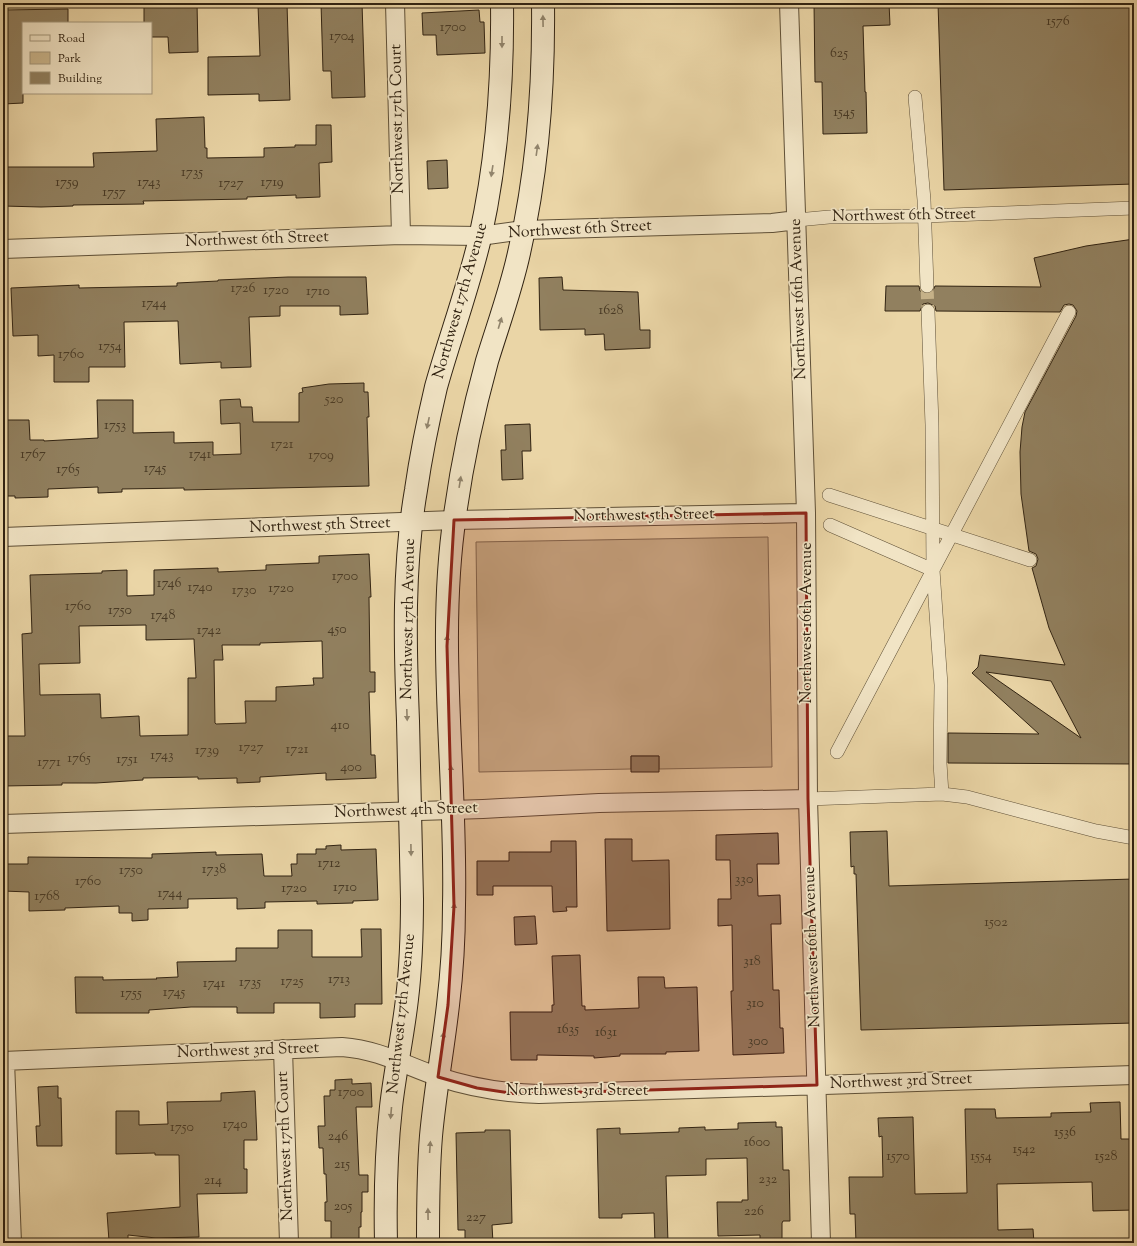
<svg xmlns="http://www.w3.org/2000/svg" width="1137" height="1246" font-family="'Sorts Mill Goudy',serif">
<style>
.green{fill:#cbb78d;stroke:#7e6d50}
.building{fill:#91805f;stroke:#312312;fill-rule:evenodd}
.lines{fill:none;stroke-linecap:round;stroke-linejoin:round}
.pedestrian-tunnel{stroke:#c5b188;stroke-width:13;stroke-dasharray:13 6;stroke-linecap:butt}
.pedestrian-casing{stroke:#5f5037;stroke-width:14}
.minor-casing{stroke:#5f5037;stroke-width:20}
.secondary-casing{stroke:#312312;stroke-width:24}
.pedestrian{stroke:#f1e4c5;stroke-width:13}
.minor{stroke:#f1e4c5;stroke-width:18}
.secondary{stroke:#f1e4c5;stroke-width:22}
.oneway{fill:#91846c}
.marked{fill:#8f2418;fill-opacity:0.2;stroke:#8f2418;stroke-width:3;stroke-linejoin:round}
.labels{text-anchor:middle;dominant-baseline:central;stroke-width:3.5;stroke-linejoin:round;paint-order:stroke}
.number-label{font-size:14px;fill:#493a25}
.street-label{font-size:16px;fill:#312312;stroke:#f1e4c5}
</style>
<rect width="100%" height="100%" fill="#ead5a6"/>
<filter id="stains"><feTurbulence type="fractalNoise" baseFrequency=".005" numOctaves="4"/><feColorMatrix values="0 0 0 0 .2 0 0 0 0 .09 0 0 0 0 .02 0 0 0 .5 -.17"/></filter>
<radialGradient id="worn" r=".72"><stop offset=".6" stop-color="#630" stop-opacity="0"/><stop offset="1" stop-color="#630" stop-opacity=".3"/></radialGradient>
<!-- green -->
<path class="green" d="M768,537L772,767L659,769V756H631V769L479,772L476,542Z"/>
<!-- building -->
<path class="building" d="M144,3H197L198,52L169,53L168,37H151V23H144Z
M321,3H362L365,97L332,98L331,71H323Z
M814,3H889L890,25L863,26L865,92H866L867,133L823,134L822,82H815Z
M938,3H1134V184L944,190Z
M287,4L290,100L259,101V94L208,95V57L260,56L258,5Z
M68,9V23H23V103L3,104V10Z
M479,10L480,22H484L485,53L437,55L436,35H423L422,13Z
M204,117L205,148H207V158L264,157V148L295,147V145H316V125H331L332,162L319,163L320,197L296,198V195L247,197V199L143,201L144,204L73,205V206L41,207L3,206V167H94L93,153L157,151L156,119Z
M447,160L448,188L428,189L427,161Z
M1134,239V764L948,763V733L1039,734L972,673L978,667L980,655L1065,665L1049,628L1032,568L1036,566L1038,559L1036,554L1029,551L1021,494L1020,452L1022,427L1025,412L1076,316L1077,311L1073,305L1069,304L1064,305L1060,312L936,311L935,306L928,303L923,304L920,311H885L886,286H919L920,291L927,294L932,293L935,286L1041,287L1034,258L1086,246ZM986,672L1051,681L1081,738Z
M288,277H366L368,314L340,315V306H280V316L249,317L251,367L221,368V362L180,364L178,321L124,322L125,367H89V382H54V355L38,356V335L13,336L11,288L79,285V288L177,286V283L218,281V280Z
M562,277L563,290L638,292L640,330H650V348L605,350L604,334L585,335V329L540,330L539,278Z
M364,383V392H368L369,417H367L369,486L184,490V488L122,489V492L98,493V487L48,489V497L15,498V496H3V420H29L30,440H44V441L98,438L97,400H133V433L174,432V443L213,442V455L241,454L240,423L221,424L220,400L240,399L241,407H252L253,422H299V393L303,392L302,388L329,384Z
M530,424L531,451H522L523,479L502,480L501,450H506L505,425Z
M369,554L371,597H369L370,672H375V692H369L371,755H375L376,778L326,780V773L260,777V782L237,783V778L198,779V777L143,778V780L96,783H62V785L3,786V736H25L22,634L32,633L30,575L102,573V571L127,570V596L154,595V570L218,568V572L266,570V565L319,563V556ZM146,625V640L194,639L196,678H188V735L140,736L139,716L101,718L100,694L40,695L39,664L80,663L79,626ZM322,641L323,678H313L314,685L276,687V701H245L246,723L216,724L215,723L214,660H223L222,645H260V643Z
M631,756H659V772H631Z
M887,831L889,886L1134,879V1023L861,1030L856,874H854V866L851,867L850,832Z
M778,833L779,864H757L758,896L780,895L781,924H771L773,990H779L780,1028H783L784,1053L733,1055L731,991H733L732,925L718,926V899H731L730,860H716V835Z
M605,839H632V861L669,860L670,929L607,931Z
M551,841H576L577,907H566L567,911L553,912L552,886H493V895H477V861H509V852H551Z
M341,845V850L376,849L378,900L353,901V903L317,904V901L265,902V908L237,909V898L188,899V908L148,909V920L132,921V913H119V906L65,908V910L29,911V892L3,891V864H28V857L152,858V854L216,852V855L262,854L264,876H292L291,864H297V854H316V849H326V846Z
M535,916L537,944L515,945L514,917Z
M361,929H381L382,1004H355V1017L320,1018V1003H274V1013H237V1007H191L149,1010V1013H76L75,977H103V980L157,979L156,978L178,977L177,962L236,961V948H278V930H312V957H362Z
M580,955L582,1006H585V1010L639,1008L638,977H664L665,988L697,987L699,1051L666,1052V1054H620V1056L594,1058V1056L537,1055V1060H511L510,1012H552V1005H554L552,956Z
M352,1079V1084L371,1083L372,1107H356L359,1175H368V1192H362V1212H361V1227H359V1243H331V1221H325V1202H327L326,1174H324L323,1148H319L318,1126H325L324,1096H330V1090H335V1080Z
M58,1086V1098H61L62,1146H37L36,1126H40L38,1087Z
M255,1091L257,1140H244V1169H247V1193L197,1194L199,1237L156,1238L128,1235V1240L109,1241L107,1213L180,1207L179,1155H155V1153L116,1154V1111H139V1125L168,1124L167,1102L221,1101V1093Z
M1120,1102L1121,1139H1134V1210L1093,1211L1092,1182L997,1184L998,1230L1033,1229L1034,1243H856L855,1214H850L849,1177H883L882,1136L879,1137L878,1118L913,1117L915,1194L967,1193L965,1109H995L996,1118L1051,1117V1113L1091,1112L1090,1103Z
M776,1122V1127H782L783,1170H789L790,1221H783L782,1223V1243H760V1235L718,1236L717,1202H742V1200H748L747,1158L706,1159V1175L666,1176L668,1243H655L654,1213L622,1214V1218H599L597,1129L620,1128V1134L679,1132V1128L705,1127V1130L738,1129V1123Z
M485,1130H510L512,1223L492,1225L493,1243H465V1230H458L456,1133L485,1132Z"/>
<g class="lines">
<!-- pedestrian-tunnel -->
<path class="pedestrian-tunnel" d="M927,286L928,311"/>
<defs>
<path id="pedestrian" d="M915,97L924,200L927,286
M797,220L829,217L924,216L1134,208
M928,311L932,425L933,570L941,685L940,763L942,794
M829,495L1030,560
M830,525L933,570L837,752
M934,568L1069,312
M808,799L942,794L967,797L1096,831L1134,838"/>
<path id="minor" d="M395,3L401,235
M789,3L806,513L808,799L821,1243
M3,249L401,235L480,236L524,230L772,223L797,220
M3,537L454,520L806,513
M3,824L483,809L599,803L808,799
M283,1049L289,1243
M3,1061L342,1047C380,1050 404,1065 439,1077C472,1088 504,1093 539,1094L1134,1075
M5,1061L12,1243"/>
<path id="secondary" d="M386,1243C385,1197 386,1152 391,1107C395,1071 403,1035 407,999C411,966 412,932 412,899C411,840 409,781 408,721C405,644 403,566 416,490C421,455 428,421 436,387C450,337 468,289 480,238C497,161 503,82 502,3
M428,1243C428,1207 428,1172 431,1136C435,1092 443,1049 448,1005C452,972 454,938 454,905C457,775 436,644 455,515C462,463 473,412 487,361C498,325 511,290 519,253C538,170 544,87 543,3"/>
</defs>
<!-- pedestrian casing -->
<use href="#pedestrian" class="pedestrian-casing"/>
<!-- minor casing -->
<use href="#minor" class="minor-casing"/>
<!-- secondary casing -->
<use href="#secondary" class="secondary-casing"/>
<!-- pedestrian -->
<use href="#pedestrian" class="pedestrian"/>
<!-- minor -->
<use href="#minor" class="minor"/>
<!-- secondary -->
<use href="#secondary" class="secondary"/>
</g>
<!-- one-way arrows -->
<defs><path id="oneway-solid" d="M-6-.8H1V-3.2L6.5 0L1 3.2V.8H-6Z"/></defs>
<g class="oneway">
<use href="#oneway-solid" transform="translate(543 21) rotate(-91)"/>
<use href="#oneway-solid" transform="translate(502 42) rotate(90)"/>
<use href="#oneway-solid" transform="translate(537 150) rotate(-82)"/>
<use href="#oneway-solid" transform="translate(492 171) rotate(99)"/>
<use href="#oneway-solid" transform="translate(500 323) rotate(-73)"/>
<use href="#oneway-solid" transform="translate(428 423) rotate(102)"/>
<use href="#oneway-solid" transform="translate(460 482) rotate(-81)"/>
<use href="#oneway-solid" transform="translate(447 641) rotate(-90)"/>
<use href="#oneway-solid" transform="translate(407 715) rotate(88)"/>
<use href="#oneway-solid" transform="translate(451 771) rotate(-92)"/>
<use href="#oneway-solid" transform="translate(411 850) rotate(89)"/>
<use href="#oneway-solid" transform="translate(454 909) rotate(-88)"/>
<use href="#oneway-solid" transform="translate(443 1038) rotate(-82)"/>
<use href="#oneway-solid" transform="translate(391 1113) rotate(95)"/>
<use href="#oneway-solid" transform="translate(430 1147) rotate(-86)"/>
<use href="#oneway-solid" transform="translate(428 1214) rotate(-91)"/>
</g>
<!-- marked area -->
<path class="marked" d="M806,513L808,799L817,1085L517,1094L477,1088L438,1077L448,1005L454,906L447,646L454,520Z"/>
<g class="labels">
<!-- number labels -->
<g class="number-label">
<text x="1058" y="22">1576</text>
<text x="453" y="28">1700</text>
<text x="342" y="37">1704</text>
<text x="839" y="54">625</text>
<text x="844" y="113">1545</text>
<text x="192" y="173">1735</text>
<text x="67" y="183">1759</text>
<text x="149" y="183">1743</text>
<text x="272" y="183">1719</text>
<text x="231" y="184">1727</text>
<text x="114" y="193">1757</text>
<text x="243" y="289">1726</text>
<text x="276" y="291">1720</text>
<text x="318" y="292">1710</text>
<text x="154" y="304">1744</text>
<text x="611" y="311">1628</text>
<text x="110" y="347">1754</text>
<text x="71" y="355">1760</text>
<text x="334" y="400">520</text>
<text x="115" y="426">1753</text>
<text x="282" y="445">1721</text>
<text x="33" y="455">1767</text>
<text x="200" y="455">1741</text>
<text x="321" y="456">1709</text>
<text x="155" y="469">1745</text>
<text x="68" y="470">1765</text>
<text x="345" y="577">1700</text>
<text x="169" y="584">1746</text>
<text x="200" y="588">1740</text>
<text x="281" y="589">1720</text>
<text x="244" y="591">1730</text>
<text x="78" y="607">1760</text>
<text x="120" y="611">1750</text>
<text x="163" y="616">1748</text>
<text x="337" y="630">450</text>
<text x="209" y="631">1742</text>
<text x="340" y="726">410</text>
<text x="251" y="748">1727</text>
<text x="297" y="750">1721</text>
<text x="207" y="751">1739</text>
<text x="162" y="756">1743</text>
<text x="79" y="759">1765</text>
<text x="127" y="760">1751</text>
<text x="49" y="763">1771</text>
<text x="351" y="768">400</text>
<text x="329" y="864">1712</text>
<text x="214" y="870">1738</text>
<text x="131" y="871">1750</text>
<text x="744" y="880">330</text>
<text x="88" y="882">1760</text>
<text x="345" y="888">1710</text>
<text x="294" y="889">1720</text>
<text x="170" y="894">1744</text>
<text x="47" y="897">1768</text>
<text x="996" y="923">1502</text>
<text x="752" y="962">318</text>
<text x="339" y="980">1713</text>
<text x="292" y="982">1725</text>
<text x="250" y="983">1735</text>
<text x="214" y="984">1741</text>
<text x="174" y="993">1745</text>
<text x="131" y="994">1755</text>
<text x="755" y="1004">310</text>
<text x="568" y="1030">1635</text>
<text x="606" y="1033">1631</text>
<text x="758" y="1042">300</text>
<text x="351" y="1093">1700</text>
<text x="235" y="1125">1740</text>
<text x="182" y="1128">1750</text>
<text x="1065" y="1133">1536</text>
<text x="338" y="1137">246</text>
<text x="757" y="1143">1600</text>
<text x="1024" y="1150">1542</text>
<text x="898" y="1157">1570</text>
<text x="981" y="1157">1554</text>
<text x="1106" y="1157">1528</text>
<text x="342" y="1165">215</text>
<text x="768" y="1180">232</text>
<text x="213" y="1181">214</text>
<text x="343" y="1207">205</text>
<text x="754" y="1212">226</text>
<text x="476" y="1218">227</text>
</g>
<!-- street labels -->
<g class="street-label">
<text transform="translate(398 119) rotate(-91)">Northwest 17th Court</text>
<text transform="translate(904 216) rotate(-1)">Northwest 6th Street</text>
<text transform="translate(580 230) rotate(-3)">Northwest 6th Street</text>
<text transform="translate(257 240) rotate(-2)">Northwest 6th Street</text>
<text transform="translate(799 299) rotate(-92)">Northwest 16th Avenue</text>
<text transform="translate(461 301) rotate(-74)">Northwest 17th Avenue</text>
<text transform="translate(644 516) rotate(-1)">Northwest 5th Street</text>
<text transform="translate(320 526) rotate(-2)">Northwest 5th Street</text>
<text transform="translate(409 619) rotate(-89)">Northwest 17th Avenue</text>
<text transform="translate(807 623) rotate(-90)">Northwest 16th Avenue</text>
<text transform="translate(406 811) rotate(-2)">Northwest 4th Street</text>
<text transform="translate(813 947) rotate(-92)">Northwest 16th Avenue</text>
<text transform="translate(402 1014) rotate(-84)">Northwest 17th Avenue</text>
<text transform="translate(248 1051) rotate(-2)">Northwest 3rd Street</text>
<text transform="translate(901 1082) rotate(-2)">Northwest 3rd Street</text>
<text x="577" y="1091">Northwest 3rd Street</text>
<text transform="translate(286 1146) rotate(-92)">Northwest 17th Court</text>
</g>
</g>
<!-- margin -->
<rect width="1137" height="1246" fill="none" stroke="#ead5a6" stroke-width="16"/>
<rect x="4" y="4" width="1129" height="1238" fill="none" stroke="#312312" stroke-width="2"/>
<rect x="8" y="8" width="1121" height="1230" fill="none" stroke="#312312"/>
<!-- legend -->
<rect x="22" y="22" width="130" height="72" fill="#f1e4c5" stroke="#a4977d"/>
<rect x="30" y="35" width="20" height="6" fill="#f1e4c5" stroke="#a4977d"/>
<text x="58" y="42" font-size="12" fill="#312312">Road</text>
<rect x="30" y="52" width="20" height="12" fill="#cbb78d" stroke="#a4977d"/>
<text x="58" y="62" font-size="12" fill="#312312">Park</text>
<rect x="30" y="72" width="20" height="12" fill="#91805f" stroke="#a4977d"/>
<text x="58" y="82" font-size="12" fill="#312312">Building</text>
<rect width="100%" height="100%" filter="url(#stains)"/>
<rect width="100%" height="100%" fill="url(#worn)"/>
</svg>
